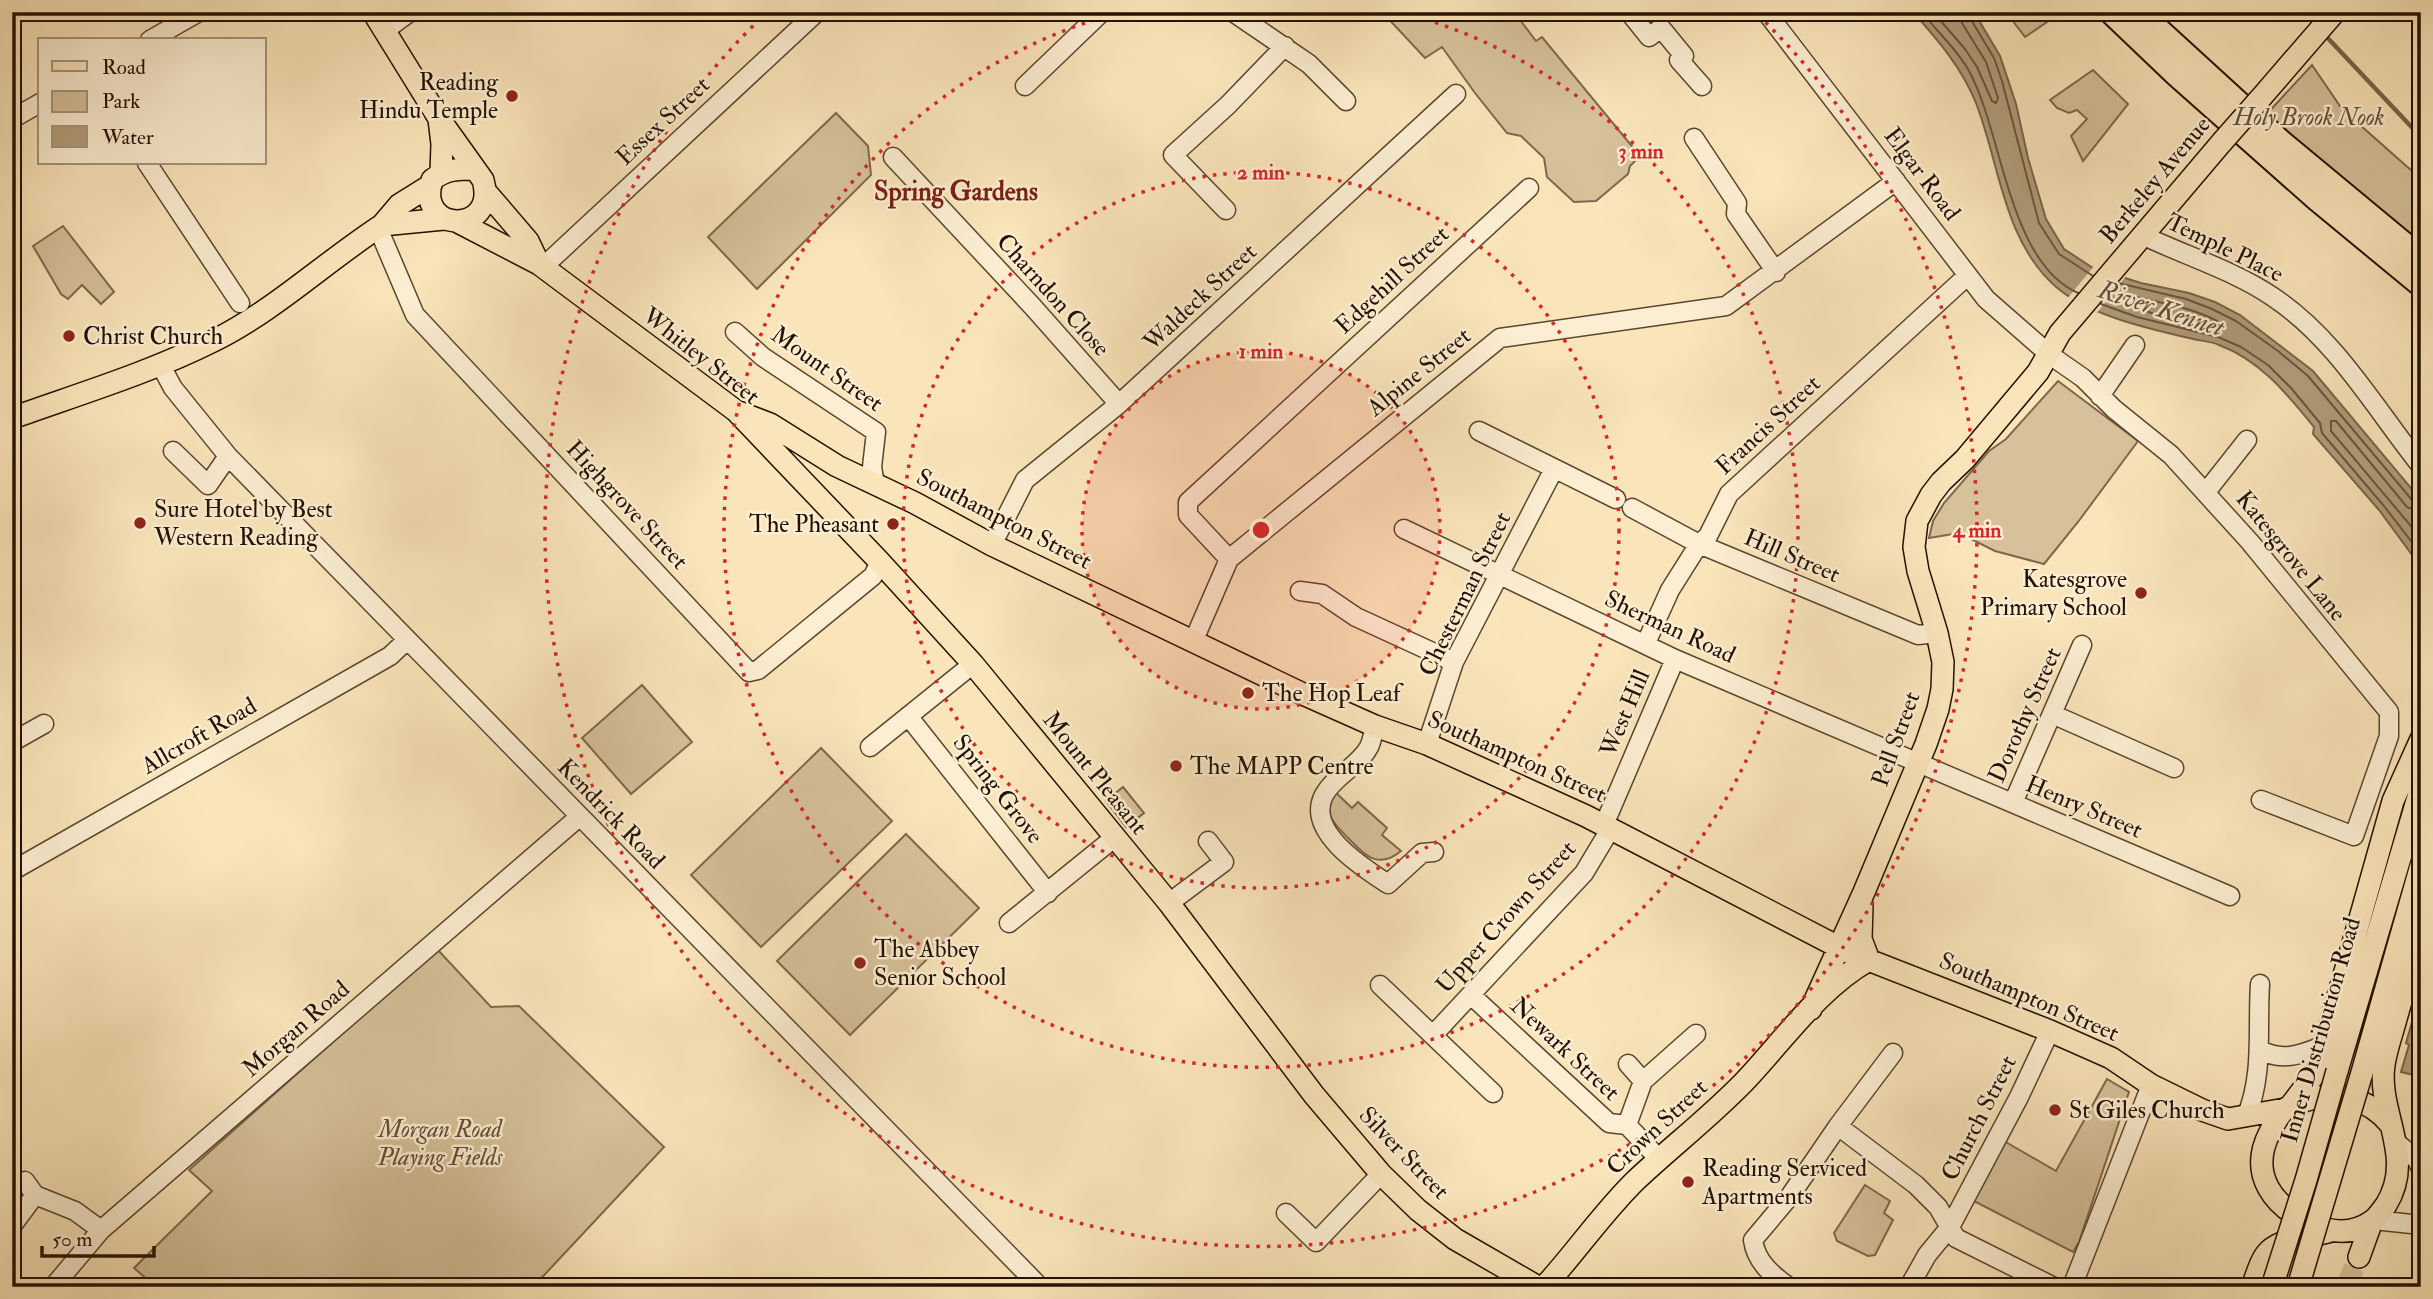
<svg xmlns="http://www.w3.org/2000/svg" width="2433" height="1299" font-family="'IM FELL Double Pica',serif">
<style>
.green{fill:#d6c19a;stroke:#7d684d;stroke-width:2}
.water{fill:#b19d7b;stroke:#79654a;stroke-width:2}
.pier{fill:#fae5ba}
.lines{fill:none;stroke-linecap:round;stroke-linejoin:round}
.shore{stroke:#6a563e;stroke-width:2}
.stream{stroke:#79654a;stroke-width:4.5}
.major-tunnel{stroke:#dac59e;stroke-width:21;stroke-dasharray:21 10;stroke-linecap:butt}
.minor-casing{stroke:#5a452e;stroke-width:21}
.major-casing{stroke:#241000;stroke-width:24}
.highway-casing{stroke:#241000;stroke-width:28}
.minor{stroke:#fceed2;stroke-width:18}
.major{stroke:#fae5ba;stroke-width:21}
.highway{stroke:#fae5ba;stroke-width:24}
.major-bridge-casing{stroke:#241000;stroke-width:24;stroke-linecap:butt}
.major-bridge{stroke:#fae5ba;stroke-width:21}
.ring{fill:none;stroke:#d62828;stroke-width:3.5;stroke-dasharray:3.5 7}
.poi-dot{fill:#8f2418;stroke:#fceed2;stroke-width:2.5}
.labels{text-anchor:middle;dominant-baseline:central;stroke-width:5;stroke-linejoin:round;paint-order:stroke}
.poi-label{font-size:24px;fill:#241000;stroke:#fceed2;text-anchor:start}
.park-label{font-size:24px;font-style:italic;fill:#624e36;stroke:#fceed2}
.street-label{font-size:24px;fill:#241000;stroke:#fceed2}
.neighbourhood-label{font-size:26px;font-weight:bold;fill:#7a1f14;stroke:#fceed2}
.water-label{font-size:26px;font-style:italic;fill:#634f37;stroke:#fceed2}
.centre{fill:#d62828;stroke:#fceed2;stroke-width:3.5}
.ring-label{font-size:21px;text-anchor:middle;font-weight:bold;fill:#d62828;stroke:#fceed2;stroke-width:5;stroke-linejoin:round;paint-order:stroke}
</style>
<rect width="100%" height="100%" fill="#fae5ba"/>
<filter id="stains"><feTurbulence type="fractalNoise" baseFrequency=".00286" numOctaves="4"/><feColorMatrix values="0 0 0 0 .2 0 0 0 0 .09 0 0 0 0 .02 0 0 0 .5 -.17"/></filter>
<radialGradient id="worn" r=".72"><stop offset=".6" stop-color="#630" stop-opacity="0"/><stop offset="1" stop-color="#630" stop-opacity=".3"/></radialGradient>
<!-- green -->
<path class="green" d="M1382,12H1514L1536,41L1542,37L1640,156L1630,166L1628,174L1596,201L1574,202L1547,177L1544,158L1521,136L1507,133L1475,93L1442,47L1425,58Z
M2006,12H2040L2047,22L2025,37Z
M2312,65L2342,109L2421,179V246L2263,118Z
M2093,70L2128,104L2083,161L2071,136L2087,119L2077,110L2069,113L2057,108L2050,100Z
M836,113L868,146L871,175L757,289L708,237Z
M63,226L114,292L101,304L82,285L68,299L61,294L33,246Z
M2058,381L2138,441L2078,522L2044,564L1995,551L1959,533L1929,538L1933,521L1944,503L1989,451L2006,439Z
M642,685L692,742L631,794L582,738Z
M821,748L892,821L761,947L691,875Z
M1123,787L1144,813L1126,827L1106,801Z
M1332,789L1352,808L1358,802L1387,828L1382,835L1401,851C1379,869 1367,857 1350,840C1340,830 1332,822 1326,809Z
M906,834L979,908L850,1035L777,961Z
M437,949L491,1007L519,1006L664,1147L533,1287H156L134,1268L212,1191L189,1170Z
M2107,1079L2129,1092L2079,1242L2073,1252L1970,1199L2004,1141L2056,1171Z
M1865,1185L1890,1201L1884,1213L1893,1220L1875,1255L1868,1256L1837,1241L1834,1233Z"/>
<!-- water -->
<path class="water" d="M1913,12H1974L2000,56L2016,104L2028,158L2046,219L2064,249L2093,268L2141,283L2189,293L2215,302L2240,315L2313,371L2421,500V567L2379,510L2313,434L2314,427C2287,394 2260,360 2219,345C2211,341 2201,341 2193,339C2150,329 2089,316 2055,286C2003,239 2000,165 1976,103C1962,68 1938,40 1913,12Z
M2421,991V1071L2418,1076L2401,1072L2409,1045L2406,1043Z"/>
<!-- pier -->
<path class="pier" d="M2095,265L2127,275L2096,314L2066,300Z"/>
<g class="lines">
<!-- shore -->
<path class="shore" d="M1922,12C1937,32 1957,49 1969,71C2003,133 2008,262 2078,293
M1933,12L1965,49L1977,67L1992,101L1996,103L1998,98L1986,62L1962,23L1960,12
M1969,12L1970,18L1994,58L2002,81L2039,223L2059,254L2093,276
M2118,283L2186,299L2212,309L2236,321L2278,351L2308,376L2412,500L2421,503
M2107,297C2140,311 2178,322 2214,327L2218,325L2217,321C2185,304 2146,301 2112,291
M2101,304L2137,317L2218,337L2241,347L2268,365L2291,388L2320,423L2322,433L2384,506L2421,554
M2421,512L2407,507L2336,421H2331V431L2421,538"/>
<!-- stream -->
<path class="stream" d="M2303,12L2315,24
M2323,33L2421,137"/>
<!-- major-tunnel -->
<path class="major-tunnel" d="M2346,1287L2359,1257"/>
<defs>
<path id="minor" d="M1233,12L1309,64L1346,101
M1629,12L1649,37L1661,28L1684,56L1679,60L1702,86
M1766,12L1986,299L2050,355L2083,378L2114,409L2171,455L2250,542L2389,712V736L2354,836L2261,800
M384,31L410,12
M150,40L199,12
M1025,86L1102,12
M12,119L40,103
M1694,138L1737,203L1736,214L1776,272
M893,157L1033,307L1119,404
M147,163L240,303
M1226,210L1173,155L1228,105L1285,46
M378,228L415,315L749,672L758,670L873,576L880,562
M2142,235C2186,256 2233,270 2273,297C2336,339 2374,407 2421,466
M543,267L817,12
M735,332L763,357L876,432L872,467L875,484
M160,364L173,388L228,456L1040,1287
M2100,396L2135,345
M1479,431L1616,499
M173,451L208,485L228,456
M2206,492L2247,440
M1632,508L1699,544L1918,635L1937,633
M1404,529L1675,659L2230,896
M992,545L1025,480L1119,404L1456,94
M1229,559L1188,515V502L1529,188
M1300,591L1322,594L1356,617L1454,662
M1193,642L1229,559L1500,338L1726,306L1896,181
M1646,643L1670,590L1699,544L1708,536L1729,494L1967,276
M2052,714L2174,768
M908,716L1048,893
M1375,726C1373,733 1372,741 1369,747C1359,766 1334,776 1324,795C1305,831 1362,867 1388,884L1422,853L1434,852
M12,742L44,724
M1427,744L1454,662L1554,469
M870,747L973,664
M2013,803L2082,645
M1604,825L1675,659
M12,871L390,656L407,640
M1169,903L1224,862L1208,841
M1009,923L1114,838
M1380,985L1493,1093
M1471,995L1609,1123L1627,1125L1659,1159
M1433,1035L1584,873L1611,828
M2259,1049C2282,1063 2302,1054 2325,1045
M1628,1064L1643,1081
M2246,1117C2264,1075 2257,1029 2260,984
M1627,1125L1643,1081L1696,1034
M1838,1126L1916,1185L1938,1207L1956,1238L2054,1287
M2396,1142L2417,1160L2421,1169
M25,1181L35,1195
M1286,1213L1316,1242L1381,1174
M2374,1220L2421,1225
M12,1226L35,1195L75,1211L101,1230
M53,1287L101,1230L579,817
M1789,1287C1772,1275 1756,1262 1753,1240L1790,1196L1838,1126L1893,1053
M1909,1287L1927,1255L1950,1227L2019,1097L2050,1031
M2072,1287L2151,1085"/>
<path id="major" d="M373,12L438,117L483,180C499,235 415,234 432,180C446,169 457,169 474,169
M2259,100L2335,12
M439,119L442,144L441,173
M486,192L528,241L539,264
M458,222L539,264L736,411L880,562L973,664L1169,903L1314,1095L1381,1174L1418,1210L1455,1239L1538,1287
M382,225L444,219
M736,411L770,424L837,466L915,503L992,545L1303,694L1375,726L1427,744L1586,816L1848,952L2050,1031L2111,1058L2151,1085L2202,1110L2228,1119L2285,1109
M12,418C79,394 149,373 213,341C274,311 325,262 382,225L399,205L431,185
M1862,905L1861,939L1869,960
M1811,1009L1864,892L1926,744L1938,709L1942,689L1943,662L1937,633L1918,571L1914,547L1917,521L1931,495L1941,482L1965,459L2038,372L2060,333L2222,142
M2337,1071L2421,787
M2361,1076L2421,865
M2291,1105L2317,1071L2393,801L2421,739
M2390,1124C2369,1098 2335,1090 2304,1101C2297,1103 2289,1105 2284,1110C2278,1116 2274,1124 2270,1132C2248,1174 2273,1207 2312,1224C2332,1233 2353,1235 2372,1221C2377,1218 2382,1210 2386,1205C2416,1157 2377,1113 2384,1065C2386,1050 2392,1034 2396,1019C2404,990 2413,961 2421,932
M2359,1257L2372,1221
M1544,1287C1575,1253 1601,1215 1634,1182C1670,1148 1709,1118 1744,1082C1783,1041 1819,988 1869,960
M2252,1287C2257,1275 2260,1260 2269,1251C2282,1238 2311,1237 2328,1232"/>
<path id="highway" d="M2112,12L2178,75L2318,199L2421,284
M2138,12L2280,142L2421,259"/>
</defs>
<!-- minor casing -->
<use href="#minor" class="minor-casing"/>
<!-- major casing -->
<use href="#major" class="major-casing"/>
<!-- highway casing -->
<use href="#highway" class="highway-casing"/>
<!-- minor -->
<use href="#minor" class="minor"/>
<!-- major -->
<use href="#major" class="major"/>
<!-- highway -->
<use href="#highway" class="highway"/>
<defs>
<path id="major-bridge" d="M2222,142L2259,100
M2272,1287L2306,1180L2337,1071
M2298,1287L2361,1076"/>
</defs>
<!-- major-bridge casing -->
<use href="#major-bridge" class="major-bridge-casing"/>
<!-- major-bridge -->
<use href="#major-bridge" class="major-bridge"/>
</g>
<!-- distance rings -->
<circle cx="1261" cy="530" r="179" fill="#d62828" fill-opacity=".12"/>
<g class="ring">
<circle cx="1261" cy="530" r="179"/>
<circle cx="1261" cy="530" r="358"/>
<path d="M1405 13A537 537 0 1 1 1117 13"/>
<path d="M1758 15A716 716 0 1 1 764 15"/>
</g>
<!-- markers -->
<g class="poi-dot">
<circle cx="512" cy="96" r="7"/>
<circle cx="69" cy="336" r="7"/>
<circle cx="140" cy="523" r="7"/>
<circle cx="893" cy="524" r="7"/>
<circle cx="2141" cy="593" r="7"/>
<circle cx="1248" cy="693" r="7"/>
<circle cx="1176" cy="766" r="7"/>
<circle cx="860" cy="963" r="7"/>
<circle cx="2055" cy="1110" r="7"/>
<circle cx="1688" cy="1182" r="7"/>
</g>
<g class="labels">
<!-- poi labels -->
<g class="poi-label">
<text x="498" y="82" text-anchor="end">Reading<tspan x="498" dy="28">Hindu Temple</tspan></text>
<text x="83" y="336">Christ Church</text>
<text x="154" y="509">Sure Hotel by Best<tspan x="154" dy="28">Western Reading</tspan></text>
<text x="879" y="524" text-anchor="end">The Pheasant</text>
<text x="2127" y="579" text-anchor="end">Katesgrove<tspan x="2127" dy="28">Primary School</tspan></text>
<text x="1262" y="693">The Hop Leaf</text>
<text x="1190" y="766">The MAPP Centre</text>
<text x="874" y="949">The Abbey<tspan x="874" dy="28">Senior School</tspan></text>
<text x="2069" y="1110">St Giles Church</text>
<text x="1702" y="1168">Reading Serviced<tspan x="1702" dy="28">Apartments</tspan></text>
</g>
<!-- park labels -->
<g class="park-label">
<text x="2309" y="117">Holy Brook Nook</text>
<text x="440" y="1129">Morgan Road<tspan x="440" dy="28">Playing Fields</tspan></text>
</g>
<!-- street labels -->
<g class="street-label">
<text transform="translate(663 121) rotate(-43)">Essex Street</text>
<text transform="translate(1922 174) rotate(53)">Elgar Road</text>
<text transform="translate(2155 180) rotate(-50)">Berkeley Avenue</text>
<text transform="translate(2225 248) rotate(26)">Temple Place</text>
<text transform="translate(1392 280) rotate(-43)">Edgehill Street</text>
<text transform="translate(1053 295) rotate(48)">Charndon Close</text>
<text transform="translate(1200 297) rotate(-43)">Waldeck Street</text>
<text transform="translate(701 356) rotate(38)">Whitley Street</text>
<text transform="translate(827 369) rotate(35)">Mount Street</text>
<text transform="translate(1419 372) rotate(-39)">Alpine Street</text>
<text transform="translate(1768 425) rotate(-43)">Francis Street</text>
<text transform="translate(627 505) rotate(47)">Highgrove Street</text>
<text transform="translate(1004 519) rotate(27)">Southampton Street</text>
<text transform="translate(1792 556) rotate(23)">Hill Street</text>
<text transform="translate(2291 556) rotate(51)">Katesgrove Lane</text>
<text transform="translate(1465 594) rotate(-64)">Chesterman Street</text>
<text transform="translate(1670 627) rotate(25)">Sherman Road</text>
<text transform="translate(1625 713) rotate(-67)">West Hill</text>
<text transform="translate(2025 715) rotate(-66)">Dorothy Street</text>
<text transform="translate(199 736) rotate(-30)">Allcroft Road</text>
<text transform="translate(1896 739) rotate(-70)">Pell Street</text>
<text transform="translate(1517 757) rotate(24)">Southampton Street</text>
<text transform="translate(1095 773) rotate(51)">Mount Pleasant</text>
<text transform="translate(998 789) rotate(52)">Spring Grove</text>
<text transform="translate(2084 807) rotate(23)">Henry Street</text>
<text transform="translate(611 814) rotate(46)">Kendrick Road</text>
<text transform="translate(1506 917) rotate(-48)">Upper Crown Street</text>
<text transform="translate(2029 997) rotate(23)">Southampton Street</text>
<text transform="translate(296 1029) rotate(-41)">Morgan Road</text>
<text transform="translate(2321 1030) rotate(-74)">Inner Distribution Road</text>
<text transform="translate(1565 1049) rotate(43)">Newark Street</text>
<text transform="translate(1979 1118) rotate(-63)">Church Street</text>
<text transform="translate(1657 1127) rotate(-43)">Crown Street</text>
<text transform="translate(1404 1153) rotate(46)">Silver Street</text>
</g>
<!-- neighbourhood labels -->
<g class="neighbourhood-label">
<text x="956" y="192">Spring Gardens</text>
</g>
<!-- water labels -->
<g class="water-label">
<text transform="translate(2161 309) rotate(18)">River Kennet</text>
</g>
</g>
<circle cx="1261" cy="530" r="10" class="centre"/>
<g class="ring-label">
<text x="1641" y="158">3 min</text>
<text x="1261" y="179">2 min</text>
<text x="1261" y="358">1 min</text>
<text x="1977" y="537">4 min</text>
</g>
<!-- margin -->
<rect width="2433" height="1299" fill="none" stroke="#fae5ba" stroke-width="42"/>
<rect x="14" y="14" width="2405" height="1271" fill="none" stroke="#241000" stroke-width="3.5"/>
<rect x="21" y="21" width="2391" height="1257" fill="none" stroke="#241000" stroke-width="2"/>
<!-- legend -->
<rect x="38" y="38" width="228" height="126" fill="#fceed2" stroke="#a6957e" stroke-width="2"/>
<rect x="52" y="61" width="35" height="10" fill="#fae5ba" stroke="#a6957e" stroke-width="2"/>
<text x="102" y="74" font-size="21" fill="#241000">Road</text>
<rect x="52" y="91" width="35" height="21" fill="#d6c19a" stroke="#a6957e" stroke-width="2"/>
<text x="102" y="108" font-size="21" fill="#241000">Park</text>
<rect x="52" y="126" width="35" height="21" fill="#b19d7b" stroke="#a6957e" stroke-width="2"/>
<text x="102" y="144" font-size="21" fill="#241000">Water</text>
<!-- scale -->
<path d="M42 1246v10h112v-10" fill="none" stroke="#241000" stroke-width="3.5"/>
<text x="52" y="1246" font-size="21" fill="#241000" stroke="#fceed2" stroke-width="5" paint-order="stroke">50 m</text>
<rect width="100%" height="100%" filter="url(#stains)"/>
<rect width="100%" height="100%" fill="url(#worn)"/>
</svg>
